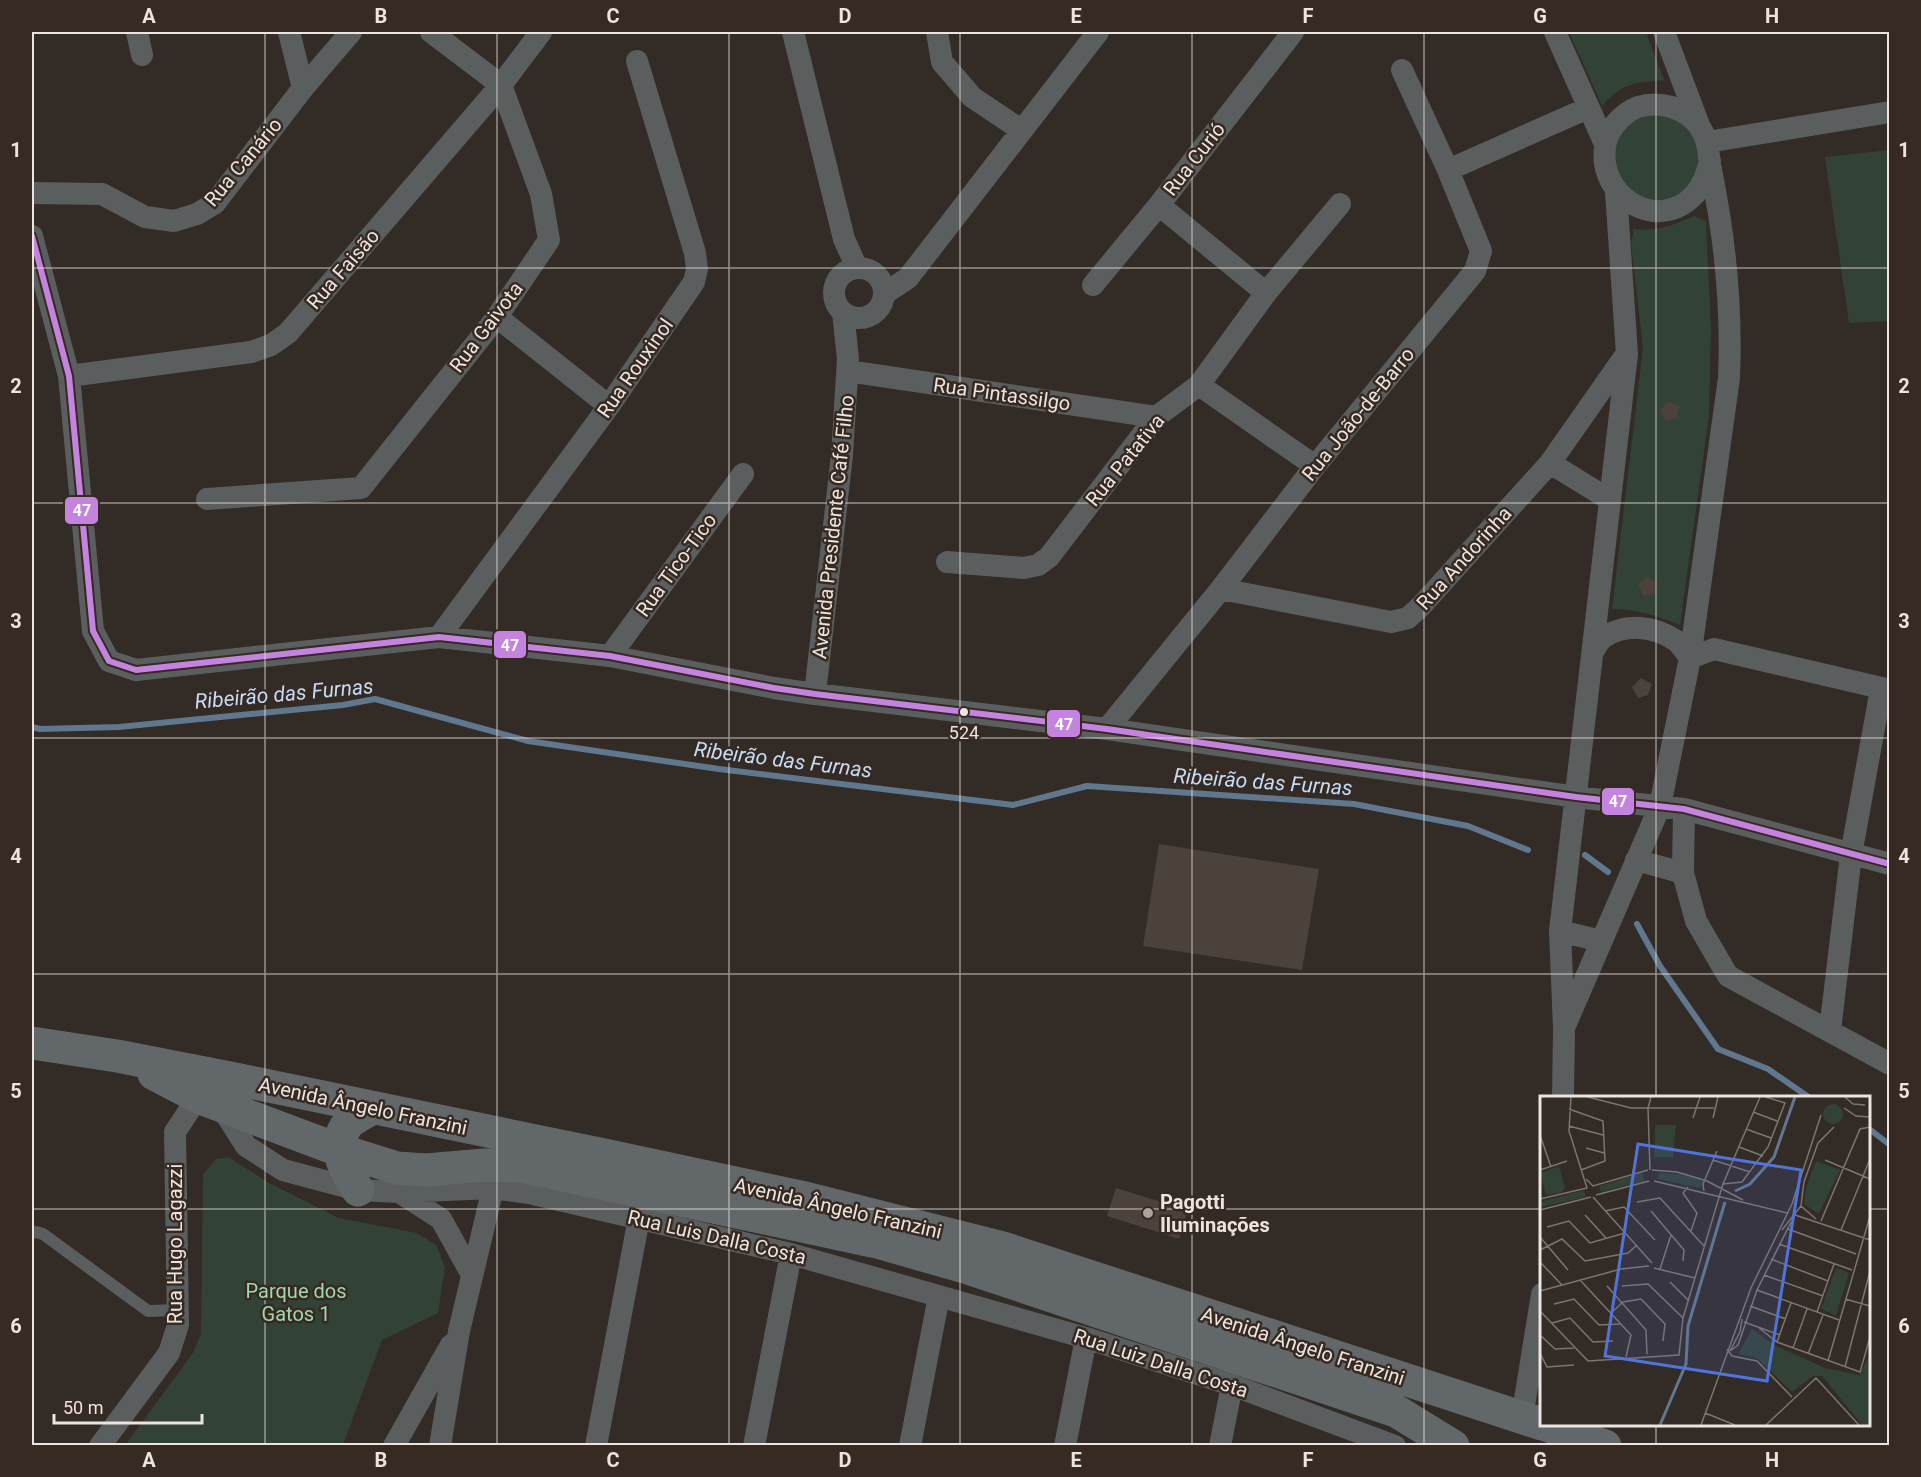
<svg xmlns="http://www.w3.org/2000/svg" width="1921" height="1477" font-family="Roboto,sans-serif">
<style>
.green{fill:#334236}
.lines{fill:none;stroke-linecap:round;stroke-linejoin:round}
.stream{stroke:#61778e;stroke-width:6}
.building{fill:#4a423b}
.lane{stroke:#5b5e5f;stroke-width:12}
.street{stroke:#5b5e5f;stroke-width:22}
.primary{stroke:#626869;stroke-width:33}
.bus-1-casing{stroke:#362a22;stroke-width:10}
.bus-1{stroke:#c483df;stroke-width:6}
.grid{fill:none;stroke:#ece4de;stroke-width:1.5;stroke-opacity:0.55}
.bus-dot{fill:#ece4de;stroke:#362a22;stroke-width:2}
.poi-dot{fill:#aba39e;stroke:#362a22;stroke-width:2}
.labels{text-anchor:middle;dominant-baseline:central;stroke-width:5;stroke-linejoin:round;paint-order:stroke}
.bus-label{font-size:18px;fill:#ece4de;stroke:#362a22}
.street-label{font-size:20px;fill:#ece4de;stroke:#362a22}
.poi-label{font-size:20px;font-weight:bold;fill:#ece4de;stroke:#362a22;text-anchor:start}
.park-label{font-size:20px;fill:#9fd8b1;stroke:#362a22}
.water-label{font-size:21px;font-style:italic;fill:#c3dcf8;stroke:#362a22}
.inset-river{fill:none;stroke:#61778e;stroke-width:3}
.inset-road{fill:none;stroke:#7c7570;stroke-width:1.5}
.view{fill:#5174da;fill-opacity:0.15;stroke:#5174da;stroke-width:3}
.inset-edge{fill:none;stroke:#ece4de;stroke-width:3}
.line-badge{stroke:#362a22;stroke-width:2}
.badge-label{font-size:16px;text-anchor:middle;font-weight:bold;fill:#fff}
.neatline{fill:none;stroke:#ece4de;stroke-width:2}
.grid-label{font-size:20px;text-anchor:middle;font-weight:bold;fill:#ece4de}
</style>
<rect width="100%" height="100%" fill="#322b26"/>
<!-- green -->
<path class="green" d="M1569,32H1646L1664,80C1634,83 1623,82 1602,106Z
M1655,113L1683,122L1693,134L1700,164L1695,178L1685,190L1672,198L1658,201L1631,194L1615,173L1613,146L1628,123Z
M1889,150V321L1849,323L1825,157Z
M1694,216L1706,221L1711,327L1709,416L1680,625C1657,616 1637,609 1612,609L1643,348L1631,243L1634,229C1656,232 1674,225 1694,216Z
M228,1157L269,1183L339,1218L417,1233L436,1245L445,1267L438,1313L382,1340L343,1445H125L193,1353L201,1334L203,1174L216,1159Z"/>
<g class="lines">
<!-- stream -->
<path class="stream" d="M32,727L40,729L119,727L343,705L375,699L528,741L719,769L1013,805L1087,786L1354,804L1468,826L1528,850
M1585,855L1608,872
M1637,924L1660,966L1718,1049L1768,1069L1810,1098
M1868,1128L1890,1145"/>
</g>
<!-- building -->
<path class="building" d="M1669,401L1680,407L1676,418L1666,421L1660,410Z
M1646,576L1657,582L1654,594L1644,596L1638,585Z
M1641,678L1652,684L1648,695L1638,698L1632,687Z
M1159,844L1319,869L1302,970L1143,946Z
M1116,1188L1188,1210L1179,1239L1107,1216Z"/>
<g class="lines">
<!-- lane -->
<path class="lane" d="M32,1233L36,1232L43,1234L148,1311L178,1310"/>
<!-- street -->
<path class="street" d="M137,32L142,55
M289,32L303,88
M793,32L844,239L857,268
M937,32L942,62L972,97L1021,130
M1555,32L1605,144
M1664,32L1699,125
M1707,142L1890,112
M1448,170L1588,108
M32,193L102,194L145,217L174,221L197,214L215,203L303,88L351,32
M1159,205L1266,293
M32,236L69,376L93,631L109,661L136,670L439,637L610,656L774,688L815,694L1107,729L1576,797L1684,809L1890,864
M834 293a25 25 0 1 1 50 0a25 25 0 1 1-50 0Z
M1093,285L1159,205L1293,32
M884,294L908,278L1098,32
M497,317L609,406
M848,371L1156,417
M69,376L251,352L271,345L288,333L501,85L541,32
M1199,385L1315,466
M1550,463L1625,356
M207,499L361,488L497,317L549,240L541,194L501,85L431,32
M947,562L1024,568L1038,565L1049,557L1156,417L1199,385L1266,293L1340,204
M1221,589L1391,622L1408,618L1422,605L1550,463L1610,500
M439,637L609,406L694,282L697,269L695,253L637,61
M1593,652C1596,647 1599,640 1604,637C1626,623 1654,626 1675,640C1681,644 1685,652 1690,658L1714,649L1890,690
M610,656L743,474
M815,694L842,455L848,359L843,312
M1107,729L1221,589L1315,466L1475,271L1481,251L1448,170L1402,70
M1684,809L1683,873L1696,921L1728,976L1890,1064
M1636,860L1683,873
M1560,931L1601,941
M1564,1028L1660,806L1690,658L1729,378C1732,309 1725,238 1711,170C1708,155 1709,139 1699,126C1686,108 1660,100 1638,107C1622,113 1607,130 1605,147C1598,198 1659,234 1695,194C1704,184 1707,172 1710,161
M1830,1030L1851,855L1881,689
M1563,1098L1564,1028L1560,931L1627,354L1616,192
M220,1105L246,1146L283,1170L358,1190L399,1192L493,1188L529,1193L791,1254L1086,1338L1232,1385L1395,1446
M399,1192L441,1219L472,1275
M1522,1418L1542,1294
M100,1446L169,1353L178,1325L175,1132L198,1097L210,1089
M394,1446L451,1345
M440,1446L459,1331L493,1188
M596,1446L639,1218
M754,1446L791,1254
M910,1446L939,1296
M1065,1446L1086,1338
M1220,1446L1232,1385"/>
<!-- primary -->
<path class="primary" d="M32,1043L117,1056L235,1079L604,1155L805,1198L1003,1248L1542,1424
M154,1074L198,1097L339,1150L397,1168L426,1170L484,1165L521,1166L877,1242L968,1268L1396,1411L1453,1446
M358,1190C346,1172 332,1150 345,1128C349,1120 365,1113 372,1108
M1543,1424L1605,1446"/>
<defs>
<path id="bus-1" d="M32,236L69,376L93,631L109,661L136,670L439,637L610,656L774,688L815,694L1107,729L1576,797L1684,809L1890,864"/>
</defs>
<!-- bus-1 casing -->
<use href="#bus-1" class="bus-1-casing"/>
<!-- bus-1 -->
<use href="#bus-1" class="bus-1"/>
</g>
<!-- grid -->
<path class="grid" d="M265,32V1446M497,32V1446M729,32V1446M960,32V1446M1192,32V1446M1424,32V1446M1656,32V1098M32,268H1890M32,503H1890M32,738H1890M32,974H1890M32,1209H1542M1868,1209H1890M1656,1424V1446"/>
<!-- markers -->
<circle class="bus-dot" cx="964" cy="712" r="5"/>
<circle class="poi-dot" cx="1148" cy="1213" r="6"/>
<g class="labels">
<!-- bus labels -->
<g class="bus-label">
<text x="964" y="732">524</text>
</g>
<!-- street labels -->
<g class="street-label">
<text transform="translate(1194 159) rotate(-52)">Rua Curió</text>
<text transform="translate(243 162) rotate(-50)">Rua Canário</text>
<text transform="translate(343 269) rotate(-49)">Rua Faisão</text>
<text transform="translate(486 327) rotate(-53)">Rua Gaivota</text>
<text transform="translate(635 368) rotate(-55)">Rua Rouxinol</text>
<text transform="translate(1002 394) rotate(8)">Rua Pintassilgo</text>
<text transform="translate(1358 414) rotate(-51)">Rua João-de-Barro</text>
<text transform="translate(1125 460) rotate(-51)">Rua Patativa</text>
<text transform="translate(833 527) rotate(-84)">Avenida Presidente Café Filho</text>
<text transform="translate(1464 558) rotate(-48)">Rua Andorinha</text>
<text transform="translate(676 565) rotate(-54)">Rua Tico-Tico</text>
<text transform="translate(363 1106) rotate(12)">Avenida Ângelo Franzini</text>
<text transform="translate(838 1208) rotate(13)">Avenida Ângelo Franzini</text>
<text transform="translate(717 1237) rotate(13)">Rua Luis Dalla Costa</text>
<text transform="translate(175 1244) rotate(-90)">Rua Hugo Lagazzi</text>
<text transform="translate(1303 1346) rotate(18)">Avenida Ângelo Franzini</text>
<text transform="translate(1161 1363) rotate(18)">Rua Luiz Dalla Costa</text>
</g>
<!-- poi labels -->
<g class="poi-label">
<text x="1160" y="1202">Pagotti<tspan x="1160" dy="23">Iluminações</tspan></text>
</g>
<!-- park labels -->
<g class="park-label">
<text x="296" y="1291">Parque dos<tspan x="296" dy="23">Gatos 1</tspan></text>
</g>
<!-- water labels -->
<g class="water-label">
<text transform="translate(284 694) rotate(-5)">Ribeirão das Furnas</text>
<text transform="translate(783 760) rotate(7)">Ribeirão das Furnas</text>
<text transform="translate(1263 782) rotate(4)">Ribeirão das Furnas</text>
</g>
</g>
<!-- overview -->
<g transform="translate(1540 1096)">
<rect width="330" height="330" fill="#322b26"/>
<path d="M283 18a10 10 0 1 1 20 0a10 10 0 1 1-20 0ZM115,29H136L133,61H114ZM276,65L300,74L279,118L264,108L266,91ZM19,70L25,92L20,97L6,99L0,77ZM102,77L104,85L61,96L59,90ZM118,77L140,78L163,85L160,92L118,83ZM44,94L46,101L0,111V106ZM296,172L309,177L296,220L281,213ZM212,233L234,249L285,272L319,279L330,259V329H322L282,280H273L252,296L217,262L198,258Z" fill="#334236"/>
<path class="inset-river" d="M195,95L210,88L234,61L255,1M120,329L146,268L148,230L185,106"/>
<path class="inset-road" d="M48,1L91,12H174M305,1L313,8L325,9M304,12L316,20L330,21M29,13L63,25L65,65L41,74M213,16L237,25M153,22L160,1M173,22L178,1M29,30L63,39M206,33L231,42M0,39L11,71M199,51L223,60M46,52L64,57M173,64L210,76M285,64L330,83M0,74L27,65M110,74L108,12L111,1M112,74L137,76L167,85L203,104M46,83L53,90L108,74M114,85L247,117M183,88L202,86L228,51L245,7L226,1M148,91L143,97L157,117L151,135M164,95L163,88L177,55M56,99L109,85M53,101L112,167M0,103L47,92L29,35L31,1M97,106L120,102L164,150M261,110L276,123M0,114L51,101M65,115L84,111L115,144M111,115L144,154L143,165M45,119L66,142M255,119L330,144M281,125L320,33L330,31M7,131L29,125L50,147L85,137M248,133L316,158M242,134L261,110L264,86L278,47L294,31M301,134L330,63M0,141L28,174M239,148L312,174M0,154L22,143L45,165L88,157L97,149M231,163L288,185M0,166L22,189M114,172L155,182M120,173L131,139M224,179L283,200M40,184L91,239L86,261M130,186L148,204M67,190L106,234L107,258M82,190L108,188L143,222M217,194L299,224M0,195L81,173L109,170M305,203L330,210M14,208L34,203L59,229L80,228M210,210L246,223M0,215L48,265L139,259L143,222L183,88L220,1M277,216L294,168M71,217L83,206L101,203L125,228L123,245M204,226L240,239M12,227L30,222L53,246L73,245M219,232L237,246L320,276L330,241M0,239L15,253L34,252M237,246L251,207M253,252L267,213M187,253L192,260L217,265L252,301M190,255L198,249L217,194L251,126M190,255L200,236L202,223M0,257L7,271L34,269M268,258L283,219M288,265L330,120M305,271L330,175M165,317L195,329M161,329L211,192L252,108L281,19M226,329L276,282L319,329"/>
<path class="view" d="M98,48L261,74L227,285L65,260Z"/>
<rect width="330" height="330" class="inset-edge"/>
</g>
<g class="line-badge">
<rect x="64" y="496" width="35" height="29" rx="6" fill="#c483df"/>
<rect x="493" y="630" width="34" height="29" rx="6" fill="#c483df"/>
<rect x="1046" y="709" width="35" height="29" rx="6" fill="#c483df"/>
<rect x="1601" y="787" width="34" height="29" rx="6" fill="#c483df"/>
</g>
<g class="badge-label">
<text x="82" y="516">47</text>
<text x="510" y="651">47</text>
<text x="1064" y="730">47</text>
<text x="1618" y="807">47</text>
</g>
<!-- border -->
<rect width="1921" height="1477" fill="none" stroke="#362a22" stroke-width="66"/>
<!-- scale -->
<path d="M54 1414v9h148v-9" fill="none" stroke="#ece4de" stroke-width="3"/>
<text x="63" y="1414" font-size="18" fill="#ece4de" stroke="#362a22" stroke-width="4.5" paint-order="stroke">50 m</text>
<rect x="33" y="33" width="1855" height="1411" class="neatline"/>
<g class="grid-label">
<text x="149" y="23">A</text>
<text x="381" y="23">B</text>
<text x="613" y="23">C</text>
<text x="845" y="23">D</text>
<text x="1076" y="23">E</text>
<text x="1308" y="23">F</text>
<text x="1540" y="23">G</text>
<text x="1772" y="23">H</text>
<text x="16" y="157">1</text>
<text x="1904" y="157">1</text>
<text x="16" y="393">2</text>
<text x="1904" y="393">2</text>
<text x="16" y="628">3</text>
<text x="1904" y="628">3</text>
<text x="16" y="863">4</text>
<text x="1904" y="863">4</text>
<text x="16" y="1098">5</text>
<text x="1904" y="1098">5</text>
<text x="16" y="1333">6</text>
<text x="1904" y="1333">6</text>
<text x="149" y="1467">A</text>
<text x="381" y="1467">B</text>
<text x="613" y="1467">C</text>
<text x="845" y="1467">D</text>
<text x="1076" y="1467">E</text>
<text x="1308" y="1467">F</text>
<text x="1540" y="1467">G</text>
<text x="1772" y="1467">H</text>
</g>
</svg>
